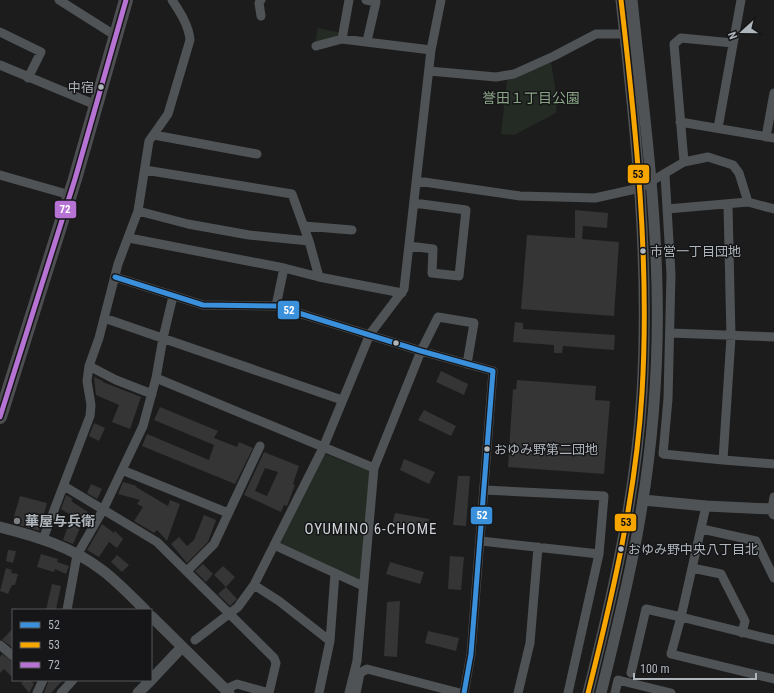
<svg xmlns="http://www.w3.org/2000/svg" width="774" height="693" font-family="'Roboto Condensed','Noto Sans JP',sans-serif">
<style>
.green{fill:#242b24}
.building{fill:#353536;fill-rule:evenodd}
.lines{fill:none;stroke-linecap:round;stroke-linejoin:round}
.minor{stroke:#505355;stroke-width:9}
.tertiary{stroke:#505355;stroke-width:11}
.primary{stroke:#4d4e51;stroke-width:14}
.bus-1-casing{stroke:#161618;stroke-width:8}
.bus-2-casing{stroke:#161618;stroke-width:8}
.bus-3-casing{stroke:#161618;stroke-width:8}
.bus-1{stroke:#3a90db;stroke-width:5}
.bus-2{stroke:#f7a600;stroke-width:5}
.bus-3{stroke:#b673d3;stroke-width:5}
.bus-dot{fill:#aeb5bb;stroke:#161618;stroke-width:1.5}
.poi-dot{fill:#7b7f83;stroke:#161618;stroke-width:1.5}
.labels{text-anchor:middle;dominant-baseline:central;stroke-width:3;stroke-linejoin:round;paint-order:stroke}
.bus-label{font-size:13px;fill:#aeb5bb;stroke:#161618;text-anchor:start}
.park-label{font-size:14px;fill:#8aa586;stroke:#161618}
.poi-label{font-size:14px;font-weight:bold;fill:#aeb5bb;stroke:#161618;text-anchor:start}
.neighbourhood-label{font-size:15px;letter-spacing:1px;fill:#cfd3d8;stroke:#161618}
.line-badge{stroke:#161618;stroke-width:1.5}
.badge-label{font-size:11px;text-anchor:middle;font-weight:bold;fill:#fff}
.pale-badge-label{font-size:11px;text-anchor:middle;font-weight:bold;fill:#111}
</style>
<rect width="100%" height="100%" fill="#1c1c1c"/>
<!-- green -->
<path class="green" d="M318,28L342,33L341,37L315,43Z
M551,62L557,99L556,113L514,135L501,134L507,80Z
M323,453L372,472L360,581L277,542Z"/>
<!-- building -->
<path class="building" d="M575,210L608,213L607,228L583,226L582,239L619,242L614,316L521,309L527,235L575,238Z
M515,322L523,323V329L615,335L614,350L563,346L562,353H554V345L513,342Z
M441,371L468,384L464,395L436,382Z
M94,377L103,381V382L141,397L130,429L112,422L119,405L96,395Z
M517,380L596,386L595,400L610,401L604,474L508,467L513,389L516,390Z
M160,407L218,431L214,438L237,447L239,442L253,448L235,484L142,446L147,434L209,460L214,445L154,420Z
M424,410L456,426L451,436L418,420Z
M94,423L105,428L99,441L89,436Z
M264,452L299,466L293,484L295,485L287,506L284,505L281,512L244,495ZM265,468L278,472L267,496L255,491Z
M404,459L435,472L429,484L400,470Z
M458,476H470L466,526L453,525Z
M123,482L137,486L136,487L168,506L170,500L180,504L167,541L157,530L154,533L134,521L143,507L137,504L140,500L118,494Z
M91,484L102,489L97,499L87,493Z
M66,495L73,499L71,501L88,512L79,525L81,526L73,544L63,540L72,516L61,509Z
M20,496L47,503L39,531L12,523Z
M395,513L429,519L427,532L392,526Z
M204,515L216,520L208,542L187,563L171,544L179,537L187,546L194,540Z
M102,524L114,533L115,531L123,539L117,548L109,542L99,557L87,550Z
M8,550L16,551L13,563L6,561Z
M41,554L58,559L57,562L69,566L66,574L55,569L54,572L37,567Z
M117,555L129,565L122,572L111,562Z
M450,556L464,557L461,590L448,589Z
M390,562L424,572L420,584L386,574Z
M203,564L213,574L206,582L195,571Z
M223,566L235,577L226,587L214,575Z
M6,568L12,570L11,573L18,574L15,585H12L8,594L0,591Z
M52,584L61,586L56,609L46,610Z
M226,587L237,599L230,606L218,594Z
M400,601L397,657L384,656L387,602Z
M13,628V648L2,640Z
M428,631L459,638L456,651L425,643Z
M2,654L13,662V678L4,669L0,673V657Z
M25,680H30L34,684L29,693L21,683Z
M49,680H63L51,693H44Z"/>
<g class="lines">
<!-- minor -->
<path class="minor" d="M59,0L116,36
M366,0L376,2L367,41
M261,16L259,3L261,0
M0,32L41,52L28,78
M342,39L349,0
M316,46L342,39L431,50
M0,65L96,105
M429,71L496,77L514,74L554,56L596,34H625
M680,122L774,138
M718,128L741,0
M154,135L257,154
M766,137L774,93
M684,162L674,44L681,38L733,43
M145,170L292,194L309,241L319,277
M0,175L70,195
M665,175L671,274L668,399L663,454L723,460
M417,181L520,196L595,198L640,188L684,162L708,157L733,165L739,173L748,202
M728,205L731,337L723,460L774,464
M667,209L748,202L774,209
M138,211L188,224L249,235L309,241
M304,226L352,230
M129,238L284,268L319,277L402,293
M409,246L433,249L432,273L459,276L466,210L414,203
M115,277L203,305L276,306L421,351L493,371L471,654L464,693
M276,306L284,268
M104,318L342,400
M670,333L774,337
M89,366L116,380L152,394
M156,378L374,468
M122,470L228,513
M64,486L157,542L274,658L276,663L269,693
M484,490L604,496L599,554L568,693
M706,506L681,617L774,640
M772,509L774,497
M702,529L756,541L774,578
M43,539L90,416L91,405L87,381L89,366L99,338L118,264L138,211L149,141L168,114L190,40C189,26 180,12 172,0
M481,541L599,554
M274,545L363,586
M692,568L721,574L745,621L742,633
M187,571L214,544L260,446
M254,585L279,601L330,641
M67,610L77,555L103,510L143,426L156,378L163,338L173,296
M195,640L238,607L254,585L323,448L370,334L404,289L431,50L441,0
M0,645L13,656
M631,673L646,609L681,617L671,654L774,679
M226,689L237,684L269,693
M37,693L43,680
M61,693L73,680
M319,693L330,641L335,573
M349,693L357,661L374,468L421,351L438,317L474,323L467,364
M356,693L360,673L367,669L460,693
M518,693L530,643L538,547
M615,693L618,680L671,693"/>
<!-- tertiary -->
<path class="tertiary" d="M643,500L706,506L772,509L774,514
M0,527C36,536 72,547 102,570C118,582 131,596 145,610
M151,616L229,693
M151,680L182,647
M138,693L151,680
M588,693C613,594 636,494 642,393C650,261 636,130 621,0
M601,693C614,641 627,588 637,535C652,454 659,370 657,287C655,191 642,95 632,0"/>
<!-- primary -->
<path class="primary" d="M0,417L75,179L126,0"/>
<defs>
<path id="bus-1" d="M115,277L203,305L276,306L421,351L493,371L471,654L464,693"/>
<path id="bus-2" d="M588,693C613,594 636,494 642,393C650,261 636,130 621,0"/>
<path id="bus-3" d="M0,417L75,179L126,0"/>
</defs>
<!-- bus-1 casing -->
<use href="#bus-1" class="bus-1-casing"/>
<!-- bus-2 casing -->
<use href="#bus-2" class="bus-2-casing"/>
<!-- bus-3 casing -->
<use href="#bus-3" class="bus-3-casing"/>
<!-- bus-1 -->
<use href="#bus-1" class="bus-1"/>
<!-- bus-2 -->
<use href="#bus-2" class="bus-2"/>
<!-- bus-3 -->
<use href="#bus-3" class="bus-3"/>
</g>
<!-- markers -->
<g class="bus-dot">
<circle cx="101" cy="87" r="3.5"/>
<circle cx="643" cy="251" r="3.5"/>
<circle cx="396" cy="343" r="3.5"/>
<circle cx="487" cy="449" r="3.5"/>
<circle cx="621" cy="549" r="3.5"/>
</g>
<circle class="poi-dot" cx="17" cy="521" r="4"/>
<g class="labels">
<!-- bus labels -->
<g class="bus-label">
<text x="94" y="87" text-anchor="end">中宿</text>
<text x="650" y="251">市営一丁目団地</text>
<text x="494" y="449">おゆみ野第二団地</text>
<text x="628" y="549">おゆみ野中央八丁目北</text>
</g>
<!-- park labels -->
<g class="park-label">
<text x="531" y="98">誉田１丁目公園</text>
</g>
<!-- poi labels -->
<g class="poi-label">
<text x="25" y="521">華屋与兵衛</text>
</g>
<!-- neighbourhood labels -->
<g class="neighbourhood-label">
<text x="371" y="529">OYUMINO 6-CHOME</text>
</g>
</g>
<g class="line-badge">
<rect x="627" y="164" width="23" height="20" rx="4" fill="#f7a600"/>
<rect x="54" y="200" width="23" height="19" rx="4" fill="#b673d3"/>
<rect x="277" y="300" width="23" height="20" rx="4" fill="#3a90db"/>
<rect x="470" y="506" width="23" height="19" rx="4" fill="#3a90db"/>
<rect x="614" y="513" width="23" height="19" rx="4" fill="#f7a600"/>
</g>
<g class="badge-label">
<text x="65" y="213">72</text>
<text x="289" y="314">52</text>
<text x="482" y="519">52</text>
</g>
<g class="pale-badge-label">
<text x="638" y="178">53</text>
<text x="626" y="526">53</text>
</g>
<!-- legend -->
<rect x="12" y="609" width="140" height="72" fill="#161618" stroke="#535659"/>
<rect x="20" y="622" width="20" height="6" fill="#3a90db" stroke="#535659"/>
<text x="48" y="629" font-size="12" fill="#aeb5bb">52</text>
<rect x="20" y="642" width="20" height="6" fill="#f7a600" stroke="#535659"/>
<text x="48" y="649" font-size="12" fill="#aeb5bb">53</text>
<rect x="20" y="662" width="20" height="6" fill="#b673d3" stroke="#535659"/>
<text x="48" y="669" font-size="12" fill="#aeb5bb">72</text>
<!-- north arrow -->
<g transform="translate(742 32) rotate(249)" stroke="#161618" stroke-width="3" paint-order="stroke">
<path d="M0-3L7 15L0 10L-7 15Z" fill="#aeb5bb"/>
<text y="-6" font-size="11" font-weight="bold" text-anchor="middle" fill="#aeb5bb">N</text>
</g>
<!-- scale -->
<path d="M634 673v6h122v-6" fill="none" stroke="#aeb5bb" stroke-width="2"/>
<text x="640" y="673" font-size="12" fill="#aeb5bb" stroke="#161618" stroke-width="3" paint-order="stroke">100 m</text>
</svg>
